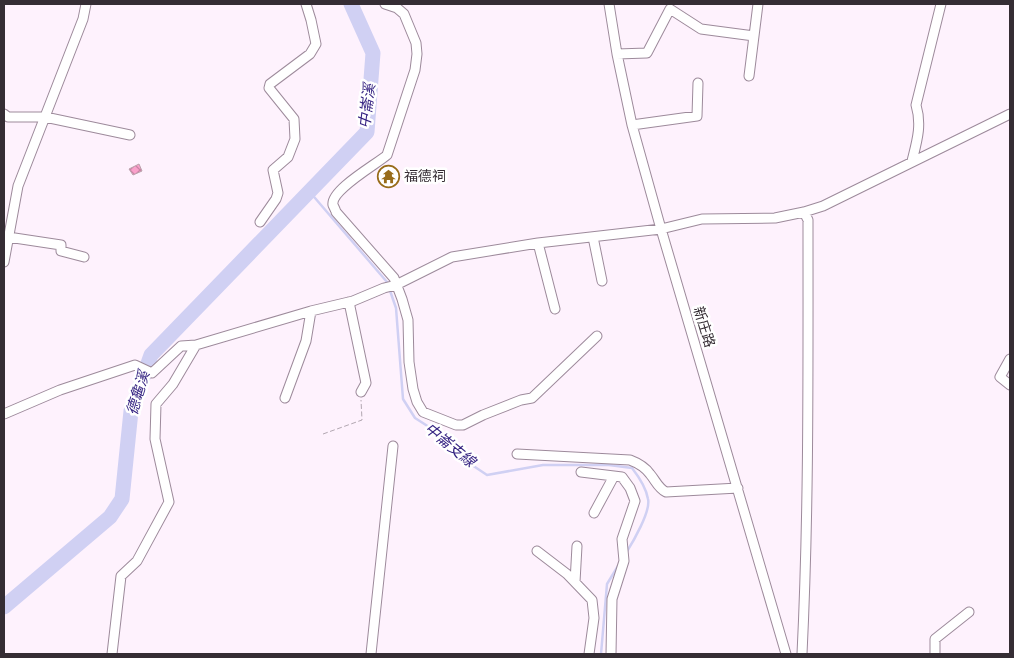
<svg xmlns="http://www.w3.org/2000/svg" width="1014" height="658" font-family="'Times New Roman','Noto Sans TC',serif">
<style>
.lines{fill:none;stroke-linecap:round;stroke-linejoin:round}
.stream{stroke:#d0d0f3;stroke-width:2.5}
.river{stroke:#d0d0f3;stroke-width:15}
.building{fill:url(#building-cross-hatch);stroke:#baa1ab}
.minor-casing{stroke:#9d8a9b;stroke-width:11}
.path{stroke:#b2a7b1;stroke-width:1;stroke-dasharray:5 2.5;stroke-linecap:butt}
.minor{stroke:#fff;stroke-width:9}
.labels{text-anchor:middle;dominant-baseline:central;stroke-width:5;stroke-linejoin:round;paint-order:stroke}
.poi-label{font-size:14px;fill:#352d34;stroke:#fff;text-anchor:start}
.street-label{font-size:14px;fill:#352d34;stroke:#fff}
.water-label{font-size:15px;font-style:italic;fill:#372583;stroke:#fff}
</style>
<defs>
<pattern id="building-cross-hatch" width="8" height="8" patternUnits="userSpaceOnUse" patternTransform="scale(1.25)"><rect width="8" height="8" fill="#faa1cb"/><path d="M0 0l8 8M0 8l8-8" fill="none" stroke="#cb84a6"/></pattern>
</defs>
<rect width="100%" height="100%" fill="#fef2fd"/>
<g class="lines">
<!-- stream -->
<path class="stream" d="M309,191L387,282L396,308L403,399L415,418L440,434L466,461L487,475L543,465H609L632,468C639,477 646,487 648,499C651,511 633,542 626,553
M601,654L607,584L618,566"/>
<!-- river -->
<path class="river" d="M4,607L110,517L122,499L131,411L151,355L367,132L373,53L351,4"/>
</g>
<!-- building -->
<path class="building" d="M139,164L142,171L133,175L129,169Z
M390,167L396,173L386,185L379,180Z"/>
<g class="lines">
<defs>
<path id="minor" d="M385,4L397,8L404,14L416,43L417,54L415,70L387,155C377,164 330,190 333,205C333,205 336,211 336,212L394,278L402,299L408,320L409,362L413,389L417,402L423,412L456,425H463L483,415L521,400L532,398L597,336
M609,4L617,54L632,125L661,229L786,654
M617,54L647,53L670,9L701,29L754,36
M749,76L758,4
M4,114L8,117H45L130,135
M632,125L697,116L698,83
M912,161C917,141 922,125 916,105L941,4
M260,222L276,199L278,193L273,170L288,157L295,139L294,119L269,88L270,84L310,54L316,44L311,20L306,4
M8,237L61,245V251L84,257
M593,237L602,281
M538,243L555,309
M4,262L18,186L83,19L86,4
M349,302L366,383L361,392
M1010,359L1000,377L1010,385
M285,398L306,341L311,311
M4,414L60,390L135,365L152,373L181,346L196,345L311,311L353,301L384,288L396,285L452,257L538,243L661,229L702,219L775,218L804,212L823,206L1010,114
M517,454L630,460C638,463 645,467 650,474C656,481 658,488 666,492L738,488
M581,472L622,477L630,488L635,501L622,539L624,561L612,599L611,654
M594,513L614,476
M537,551L567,574L592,600L594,618L589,654
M575,582L577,546
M112,654L121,576L137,561L169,502L155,439L156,404L173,384L196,345
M371,654L393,446
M802,654C809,510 808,365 808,220L804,212
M935,654V639L969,612"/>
</defs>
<!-- minor casing -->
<use href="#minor" class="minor-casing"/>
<!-- path -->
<path class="path" d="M323,434L362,420L361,400"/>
<!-- minor -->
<use href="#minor" class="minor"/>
</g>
<!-- icons -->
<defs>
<symbol id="temple-ring" viewBox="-11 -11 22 22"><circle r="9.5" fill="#fff" stroke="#986c1a" stroke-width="1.5"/><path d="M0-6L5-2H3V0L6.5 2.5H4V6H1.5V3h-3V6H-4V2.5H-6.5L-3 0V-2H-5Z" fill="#986c1a"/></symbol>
</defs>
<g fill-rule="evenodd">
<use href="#temple-ring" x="376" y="164" width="25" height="25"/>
</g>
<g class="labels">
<!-- poi labels -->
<g class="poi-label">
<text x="404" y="176">福德祠</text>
</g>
<!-- street labels -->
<g class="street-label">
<text transform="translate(704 327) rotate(73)">新庄路</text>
</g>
<!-- water labels -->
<g class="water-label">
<text transform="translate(367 106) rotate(-83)">中崙溪</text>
<text transform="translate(138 393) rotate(-73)">德龜溪</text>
<text transform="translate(450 445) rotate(39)">中崙支線</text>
</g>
</g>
<!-- border -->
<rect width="1014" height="658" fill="none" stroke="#352d34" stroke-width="10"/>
</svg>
